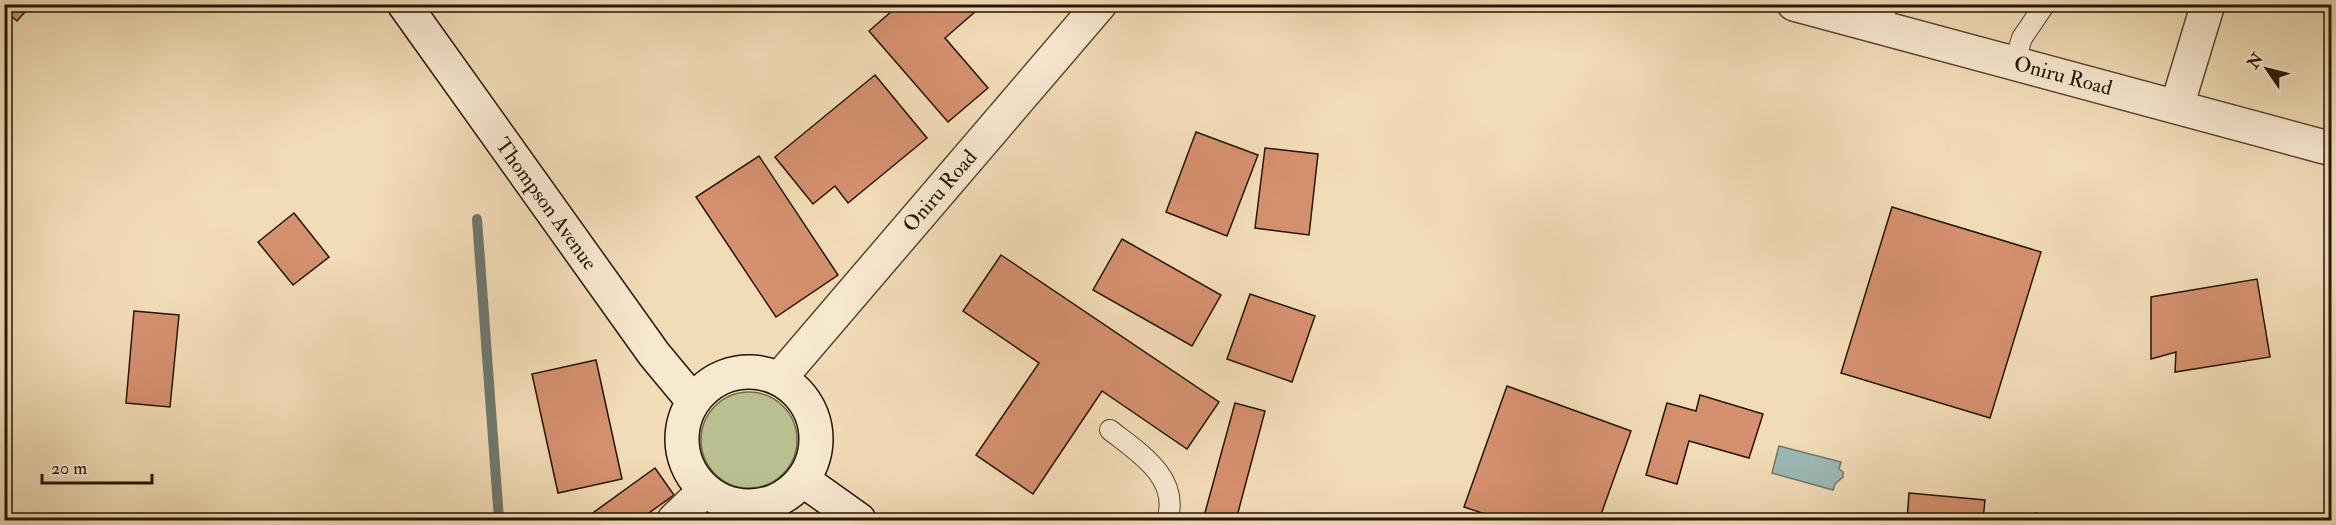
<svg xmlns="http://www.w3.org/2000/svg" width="2336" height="525" font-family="'IM FELL Double Pica',serif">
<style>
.green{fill:#b9c08f;stroke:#706a48;stroke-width:1.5}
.water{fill:#9dbab6;stroke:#6d786d;stroke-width:1.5}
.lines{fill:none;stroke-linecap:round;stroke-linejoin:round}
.stream{stroke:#6d786d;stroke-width:10}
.building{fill:#d5906f;stroke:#261500;stroke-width:1.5}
.lane-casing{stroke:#59472e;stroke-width:22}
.street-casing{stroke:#59472e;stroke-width:36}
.secondary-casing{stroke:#261500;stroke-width:36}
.lane{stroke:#f7e8d0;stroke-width:20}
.street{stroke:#f7e8d0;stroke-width:33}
.secondary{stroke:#f7e8d0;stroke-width:33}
.labels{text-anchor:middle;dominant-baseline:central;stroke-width:4.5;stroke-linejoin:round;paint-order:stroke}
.street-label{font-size:21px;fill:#261500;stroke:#f7e8d0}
</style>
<rect width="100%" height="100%" fill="#f2dcb7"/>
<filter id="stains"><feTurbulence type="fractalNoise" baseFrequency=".00333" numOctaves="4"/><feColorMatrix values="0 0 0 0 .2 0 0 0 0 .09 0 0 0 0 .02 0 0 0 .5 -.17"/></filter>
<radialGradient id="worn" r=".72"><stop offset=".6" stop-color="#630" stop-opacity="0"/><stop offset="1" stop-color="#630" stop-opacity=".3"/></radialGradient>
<!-- green -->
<path class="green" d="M701 440a48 48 0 1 1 96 0a48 48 0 1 1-96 0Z"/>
<!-- water -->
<path class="water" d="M1779,446L1841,462L1839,469L1843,472V477L1835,484L1833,490L1772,473Z"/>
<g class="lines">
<!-- stream -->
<path class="stream" d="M477,219L499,520"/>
</g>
<!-- building -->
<path class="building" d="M4,4H32L17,21L4,10Z
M900,4H984L945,38L988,88L948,122L869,31Z
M875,75L927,138L848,203L835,186L813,204L775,157Z
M1196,132L1258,155L1227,236L1166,212Z
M1265,148L1318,154L1309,235L1255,228Z
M759,156L838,275L776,317L696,197Z
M1892,207L2041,252L1990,418L1841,373Z
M294,213L329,257L293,285L258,242Z
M1122,239L1221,295L1192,346L1093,290Z
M1001,255L1219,402L1187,449L1102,391L1033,494L976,455L1039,363L963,311Z
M2257,279L2270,357L2175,372L2176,352L2151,359V297Z
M1250,294L1315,316L1292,382L1227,359Z
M134,311L179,315L170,407L126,403Z
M596,360L622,479L558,493L532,374Z
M1507,386L1631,431L1599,520H1503L1464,507Z
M1700,395L1763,414L1749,458L1689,441L1677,484L1646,475L1667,403L1696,411Z
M1235,403L1265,411L1236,520H1203Z
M655,468L674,495L639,520H583Z
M1909,493L1985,500L1983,520H1907Z
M2036,513L2061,520H2034Z"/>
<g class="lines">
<defs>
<path id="lane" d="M1881,29L1887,4
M2014,63L2022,38L2045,4
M1110,430C1138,452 1181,478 1167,520"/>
<path id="street" d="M1794,4L2332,149
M2177,106L2208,4
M780,378L1100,4
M674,520L704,491"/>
<path id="secondary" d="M404,4L654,354L693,401
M682 439a67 67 0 1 1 134 0a67 67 0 1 1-134 0Z
M803,480L859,520"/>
</defs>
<!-- lane casing -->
<use href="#lane" class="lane-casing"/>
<!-- street casing -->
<use href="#street" class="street-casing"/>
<!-- secondary casing -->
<use href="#secondary" class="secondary-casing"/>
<!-- lane -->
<use href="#lane" class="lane"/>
<!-- street -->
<use href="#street" class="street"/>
<!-- secondary -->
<use href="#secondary" class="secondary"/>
</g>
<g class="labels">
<!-- street labels -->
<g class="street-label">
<text transform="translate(2063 76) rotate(15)">Oniru Road</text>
<text transform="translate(940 191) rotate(-49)">Oniru Road</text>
<text transform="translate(546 204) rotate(54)">Thompson Avenue</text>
</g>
</g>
<!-- margin -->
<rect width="2336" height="525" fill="none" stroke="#f2dcb7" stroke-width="24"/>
<rect x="6" y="6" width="2324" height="513" fill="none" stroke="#261500" stroke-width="3"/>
<rect x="12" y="12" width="2312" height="501" fill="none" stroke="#261500" stroke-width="1.5"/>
<!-- north arrow -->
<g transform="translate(2267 69) rotate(305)" stroke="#f7e8d0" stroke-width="4.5" paint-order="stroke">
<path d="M0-4.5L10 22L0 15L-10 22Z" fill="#261500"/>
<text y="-9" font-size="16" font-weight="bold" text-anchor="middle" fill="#261500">N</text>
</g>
<!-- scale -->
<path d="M42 474v9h110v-9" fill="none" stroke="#261500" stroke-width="3"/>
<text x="51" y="474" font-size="18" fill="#261500" stroke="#f7e8d0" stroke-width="4.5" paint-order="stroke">20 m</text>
<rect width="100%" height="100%" filter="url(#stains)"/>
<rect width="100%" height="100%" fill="url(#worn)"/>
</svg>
